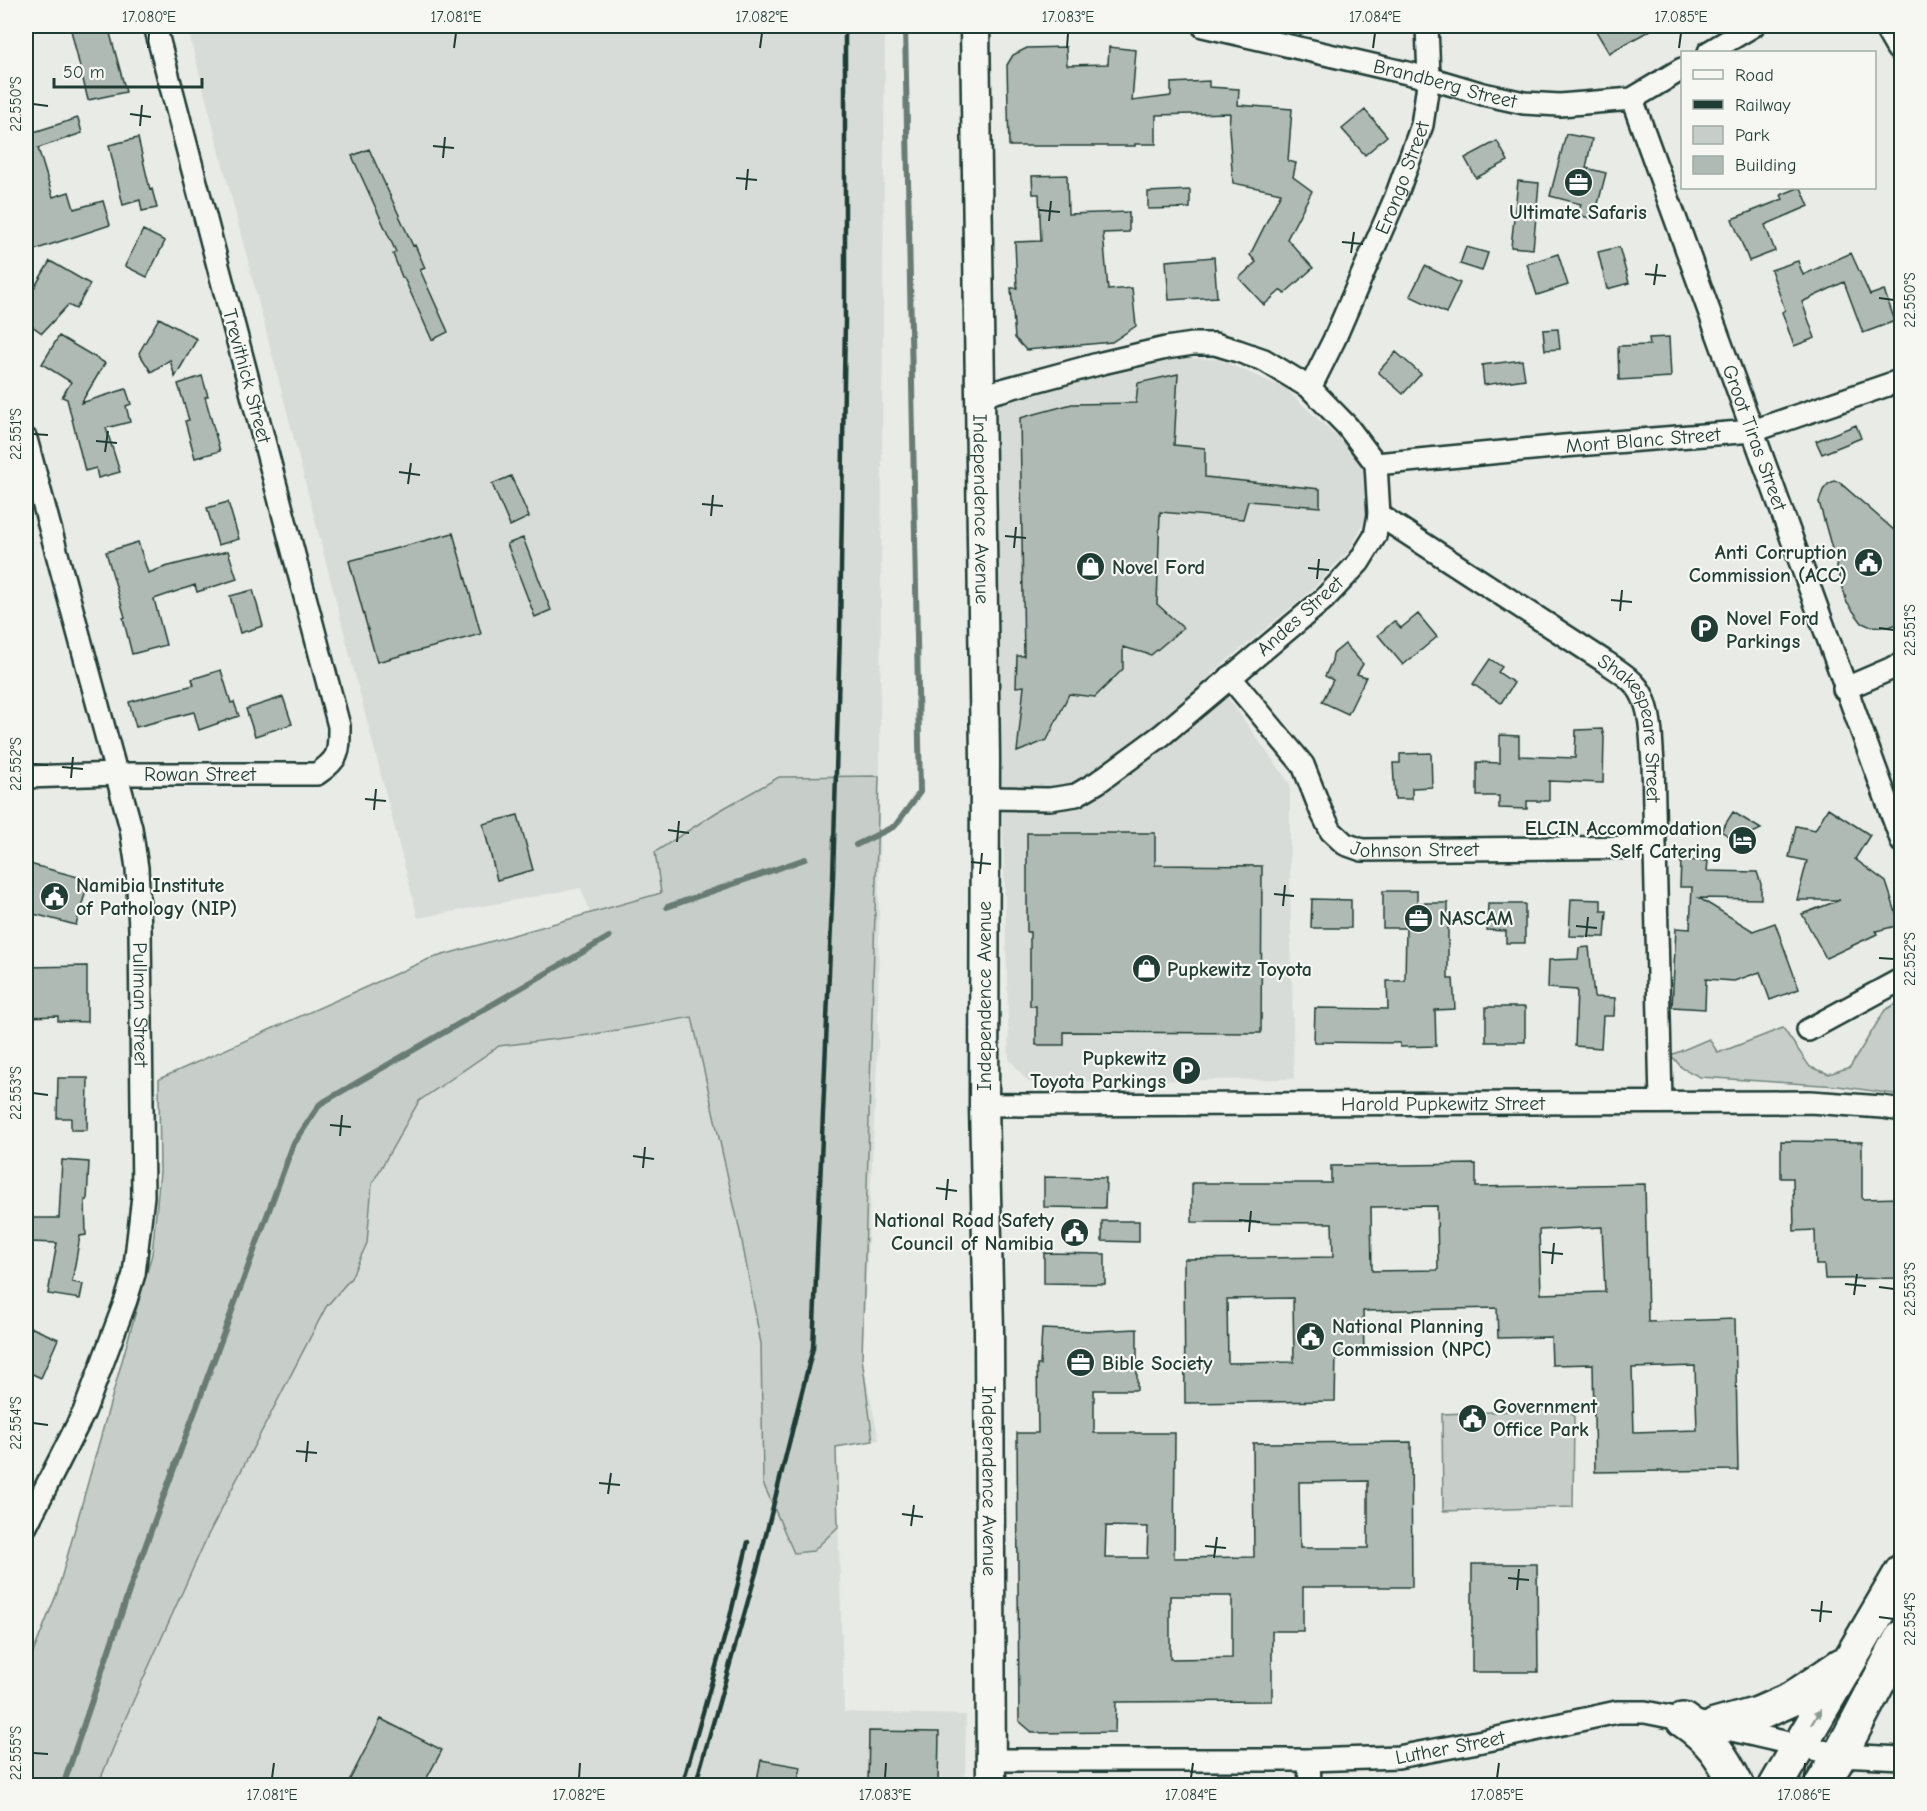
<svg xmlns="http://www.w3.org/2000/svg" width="1927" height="1811" font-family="'Comic Neue',sans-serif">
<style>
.built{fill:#d8dcd8}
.green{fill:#c7cec9;stroke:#73867e;stroke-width:1.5}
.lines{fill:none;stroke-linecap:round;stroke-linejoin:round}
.stream{stroke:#687c75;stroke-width:6}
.building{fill:#b0bab5;stroke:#1f3d34;stroke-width:1.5;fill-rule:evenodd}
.street-casing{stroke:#1f3d34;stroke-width:26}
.secondary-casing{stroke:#1f3d34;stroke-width:33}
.primary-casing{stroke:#1f3d34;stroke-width:38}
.street{stroke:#f6f6f2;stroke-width:21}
.secondary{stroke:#f6f6f2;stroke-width:28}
.primary{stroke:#f6f6f2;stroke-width:33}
.rail{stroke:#1f3d34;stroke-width:4.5}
.oneway{fill:#8a9a93}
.ticks{fill:none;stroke:#1f3d34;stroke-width:2}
.labels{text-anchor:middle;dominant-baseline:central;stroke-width:4.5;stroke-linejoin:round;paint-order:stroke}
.street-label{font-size:20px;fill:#1f3d34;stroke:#f6f6f2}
.poi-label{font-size:20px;font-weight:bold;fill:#1f3d34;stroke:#f6f6f2;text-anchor:start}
.neatline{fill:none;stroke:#1f3d34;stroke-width:2}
.ticks-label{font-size:15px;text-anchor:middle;fill:#1f3d34}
</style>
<rect width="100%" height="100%" fill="#e9ebe7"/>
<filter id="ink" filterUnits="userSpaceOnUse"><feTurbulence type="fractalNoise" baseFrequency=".0167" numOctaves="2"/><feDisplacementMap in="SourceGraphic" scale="12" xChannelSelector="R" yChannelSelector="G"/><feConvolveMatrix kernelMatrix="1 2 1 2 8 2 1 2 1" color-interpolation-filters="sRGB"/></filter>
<g filter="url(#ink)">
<!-- built -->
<path class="built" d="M187,26H885L878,1045L862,1358L879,1440L836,1447L844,1712L966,1715L965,1785L60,1786L314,1118L597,933L581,888L418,918Z
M1184,358L1218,359L1285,388L1366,464V518L1352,547L1311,591L1211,674L1290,784V873L1294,1079L1028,1082L1009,1059L992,402Z"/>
<!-- green -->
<path class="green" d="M879,776L862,1358L873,1441L836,1447L838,1527L813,1551L794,1553L763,1483L761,1344L741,1236L692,1017L589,1035L499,1046L419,1101L372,1184L367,1243L351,1278L326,1307L208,1535L126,1717L98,1785H27L29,1663L57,1593L152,1254L160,1172L159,1079L429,959L661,893L655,852L717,812L779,777Z
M1901,1001V1095L1838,1086L1700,1077L1682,1068L1671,1055L1709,1039L1718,1053L1783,1028L1810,1067L1829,1074L1850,1067L1885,1010Z
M1566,1409L1574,1416L1573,1507L1443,1511L1442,1414Z"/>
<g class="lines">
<!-- stream -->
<path class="stream" d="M856,845L895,826L920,792L905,26
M667,907L805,859
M63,1786L131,1585L293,1145L320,1104L609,937"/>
</g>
<!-- building -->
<path class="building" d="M70,26H108L126,92L88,100Z
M1593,26H1658L1609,53Z
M1066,47L1067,65L1108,64L1109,47L1136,50L1132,101L1171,96V83L1209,81V87L1239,89L1238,105L1292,109L1288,161L1296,163L1293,177L1312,191L1287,239L1313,268L1284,294L1281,290L1264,305L1239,278L1256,262L1250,255L1281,193L1233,183L1229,129L1230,113L1156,115V144H1135V146H1009L1007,65L1013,55L1027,48Z
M1365,110L1387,136L1365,155L1342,129Z
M30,118L34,132L78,118L82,133L38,148L53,197L69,192L74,209L103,201L110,225L31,251L26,234V119Z
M1566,134L1592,139L1586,168L1606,173L1594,219L1578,215L1581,204L1550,196Z
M138,138L150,190L152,189L157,208L142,211L140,200L123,205L109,145Z
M1497,141L1508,161L1476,178L1465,158Z
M369,149L413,246L415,245L425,268L420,270L448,332L432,340L404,278L402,277L393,254L396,252L352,156Z
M1067,175L1068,214L1129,212V232L1103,233L1108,290L1132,288L1136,326L1112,342L1026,350L1015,338L1011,288H1017L1015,242L1041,241L1039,194H1033L1032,176Z
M1518,181L1539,183L1533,249L1511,247Z
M1798,188H1801L1809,206L1765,225L1775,251L1749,261L1732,219L1783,199L1781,195Z
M1190,190V208L1148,209V192Z
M143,230L165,241L147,277L125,266Z
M1466,247L1488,253L1482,271L1460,264Z
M1619,247L1629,283L1607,289L1598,252Z
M1851,253L1870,295L1884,290L1895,321L1863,333L1844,282L1802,302L1815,338L1794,346L1782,312L1785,310L1771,270L1798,261L1803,275Z
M1558,254L1568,285L1537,295L1527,264Z
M1214,257L1217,297L1169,300L1166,261Z
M50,261L90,284L76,309L68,305L42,333L28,323L26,307L31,293Z
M1425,266L1460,283L1446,313L1410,296Z
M159,318L197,339L175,377L170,360L151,372L139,353Z
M1558,329L1560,349L1545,350L1543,330Z
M59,336L105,363L81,403L126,389L131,404L126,406L130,422L106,428L120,472L98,478L96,468L85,471L67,399L62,397L71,382L42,364Z
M1669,337L1671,377L1619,380L1618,346L1650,345L1649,338Z
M1396,352L1421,374L1403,394L1378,372Z
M1522,360L1525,379L1484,385L1482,365Z
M1178,374L1174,445L1205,448V477L1320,489V507L1248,501L1243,519L1160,512L1157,604L1183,628L1151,655L1123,647V669L1095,697L1069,694L1047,740L1017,752L1024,686L1016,687L1017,656H1024L1020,418L1072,404L1136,403L1138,383Z
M202,376L208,396L205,397L220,451L195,458L185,421L189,420L178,384Z
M1856,425L1861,438L1822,454L1816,441Z
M511,476L529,517L510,526L492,484Z
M1834,481L1839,482L1902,537V622L1889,627L1869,626L1862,623L1847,603L1819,502L1823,490L1828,484Z
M228,502L239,539L218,545L207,508Z
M453,533L481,634L377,662L349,561Z
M523,538L551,610L535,617L507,544Z
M138,542L148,573L165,567L228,551L237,579L197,592L195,585L154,599L166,645L132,654L123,618L125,617L106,552Z
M253,590L263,626L240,633L230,596Z
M1418,614L1437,637L1403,665L1378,635L1394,621L1401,628Z
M1345,644L1363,664L1357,674L1366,677L1348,714L1322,702L1333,680L1325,676L1332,661L1333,654Z
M1490,659L1502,667L1498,672L1514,683L1501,703L1473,684Z
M221,670L231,703L234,702L239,716L199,730L194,712L136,727L129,702L194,685L192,679Z
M283,697L292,724L255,736L246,709Z
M1602,729L1604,737L1603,783L1549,781V801H1527V809L1499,808V796H1477V762L1500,763V735L1519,736V756L1575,758L1576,730Z
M1431,753L1432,787L1412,788V799H1395L1393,763H1400V754Z
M1828,808L1870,835L1855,859L1886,882L1900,925L1876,931L1877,934L1826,958L1802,914L1840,900H1797L1807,861L1789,857L1796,826L1815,830Z
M1733,812L1761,829L1736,841L1721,831Z
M518,815L533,870L497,880L483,824Z
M1027,833H1155V865L1262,866L1261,1033L1064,1032V1045H1036V1006H1030V932H1027Z
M1681,860L1708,861L1707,871L1757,872L1761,884V899L1699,898L1753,931L1775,923L1799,989L1770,1000L1760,972L1734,981L1706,979L1705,1009L1672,1007L1676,928L1690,929L1692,887H1680Z
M26,863L89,880L76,925L26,912Z
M1383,891H1417V903H1448V979H1453L1455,1009L1435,1010L1436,1046L1400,1047V1043L1314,1042L1315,1008L1388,1009L1387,981H1405L1406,928H1383Z
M1312,899L1351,900V928H1311Z
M1571,899L1601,900V911H1607L1605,937L1569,936Z
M1488,904H1525V943H1506V931L1487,930Z
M1589,947L1594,997L1615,998L1614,1016H1603L1601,1048L1575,1046L1577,990L1548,988L1549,960L1578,959L1579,948Z
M87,966V1022L58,1021V1016L26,1017V967Z
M1486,1007H1525V1042H1486Z
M58,1078H88L87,1130H71V1118H57Z
M1781,1141L1862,1142V1199L1902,1198V1278L1825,1279L1824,1265H1816L1815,1230L1794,1231L1793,1178H1781Z
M62,1160L89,1162L87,1200H85L86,1235L80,1236L72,1282L83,1284L80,1299L48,1294L57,1243L29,1242V1218H59Z
M1476,1164V1187L1645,1184L1648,1322L1735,1319L1738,1470L1595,1472L1593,1364L1552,1365L1551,1337L1498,1338L1497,1308L1363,1311L1364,1354H1336L1335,1401L1185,1403L1184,1259L1333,1257L1332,1223L1192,1222V1183H1331V1166ZM1437,1206L1438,1270L1372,1271L1371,1207ZM1602,1227L1605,1292L1541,1294L1539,1230ZM1293,1298L1294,1362L1228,1363L1227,1299ZM1695,1366L1697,1430L1634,1432L1632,1368Z
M1044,1177L1106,1178L1105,1208L1044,1207Z
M1102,1221H1139V1242L1102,1241Z
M1044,1253L1105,1254V1284L1044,1283Z
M30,1327L58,1339L41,1378L26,1371V1337Z
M1042,1329L1093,1331L1137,1329V1390H1094V1433H1175L1174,1558L1254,1557L1253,1443L1411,1442L1412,1587H1303V1631H1272V1701L1116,1702L1115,1732L1033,1733L1019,1721L1017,1433H1038L1037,1365H1040ZM1368,1481V1548H1300L1299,1482ZM1106,1526L1148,1527L1147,1558H1105ZM1170,1596H1232V1658L1170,1659Z
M1472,1564H1537L1538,1672H1472Z
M381,1719L442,1750L423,1785H347Z
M869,1731L939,1732L938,1785H868Z
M761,1760L801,1767L797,1785H756Z"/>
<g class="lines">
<defs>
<g id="street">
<path id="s1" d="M1203,26L1429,78L1483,94L1524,103L1560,105L1632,99L1682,69"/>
<path d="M1709,52L1753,26"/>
<path id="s2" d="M1632,99L1902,842"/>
<path id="s3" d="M1310,388L1334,340L1395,199L1422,125L1429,78L1427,26"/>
<path d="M980,396L1102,363L1166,348L1193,344H1215L1238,351L1264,360L1310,388L1347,426L1376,464L1379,515L1375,536L1359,562L1324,599L1162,735L1098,782L1076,795L1050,799L984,798"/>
<path id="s4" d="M26,439L131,828L137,868L140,929L143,1196L134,1274L126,1300L84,1412L26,1526"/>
<path id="s5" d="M1376,464L1564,446L1753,431L1902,380"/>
<path id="s6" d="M1379,515L1601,659C1616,669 1636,680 1643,697C1652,717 1651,742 1653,763L1661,1102"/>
<path id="s7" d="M1230,677L1303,765L1321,811L1331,831L1345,844L1362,850L1655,847"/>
<path d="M1844,689L1902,664"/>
<path id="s8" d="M26,777L118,774H317C340,758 339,753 339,726L155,26"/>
<path d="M1808,1030L1902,979"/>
<path id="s9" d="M984,1105L1810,1102L1882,1107L1902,1110"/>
<path id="s10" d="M991,1760H1309L1398,1757L1488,1740L1617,1712H1645L1715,1726L1840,1755L1902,1758"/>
<path d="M1309,1760L1310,1786"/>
</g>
<g id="secondary">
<path id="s11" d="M975,26L985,759L984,1105L989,1331L991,1786"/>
</g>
<path id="primary" d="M1891,26L1902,45
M1683,1720C1711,1739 1722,1756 1737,1786
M1715,1726L1758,1714L1792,1699L1842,1665
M1776,1786L1902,1571
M1821,1786L1840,1755L1902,1637"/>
</defs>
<!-- street casing -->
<use href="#street" class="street-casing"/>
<!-- secondary casing -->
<use href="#secondary" class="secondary-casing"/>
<!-- primary casing -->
<use href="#primary" class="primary-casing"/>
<!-- street -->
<use href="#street" class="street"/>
<!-- secondary -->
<use href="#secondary" class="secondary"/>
<!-- primary -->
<use href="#primary" class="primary"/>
<!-- rail -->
<path class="rail" d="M682,1786L729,1621L748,1542
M695,1786L758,1566L813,1348L833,879L840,631L845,320V26"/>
</g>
<!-- one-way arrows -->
<defs><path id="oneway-solid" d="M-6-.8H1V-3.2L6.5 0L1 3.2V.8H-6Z" transform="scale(1.5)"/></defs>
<use class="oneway" href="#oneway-solid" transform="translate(1816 1717) rotate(-59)"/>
</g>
<!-- ticks -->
<path class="ticks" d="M148,48L149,33M454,48L456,33M760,48L762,33M1067,48L1068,33M1373,48L1375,33M1679,48L1681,33M33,104L48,106M130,114L151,117M140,126L142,105M433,146L454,148M443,158L445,137M736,178L757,180M746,190L748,169M1039,210L1060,212M1049,221L1051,201M1342,242L1363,244M1351,253L1354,232M1645,274L1666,276M1654,285L1657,264M1879,298L1894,300M33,434L48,435M96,441L117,443M105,452L108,431M399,472L420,475M408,484L411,463M702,504L723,506M711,516L713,495M1005,536L1026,538M1014,548L1016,527M1308,568L1329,570M1317,579L1319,559M1611,600L1632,602M1620,611L1622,590M1879,628L1894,630M33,764L48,765M62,767L83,769M71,778L73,757M365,799L386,801M374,810L376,789M668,830L689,833M677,842L679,821M971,862L991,864M980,874L982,853M1274,894L1294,896M1283,906L1285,885M1576,926L1597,928M1586,937L1588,917M1879,958L1894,959M33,1093L48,1095M330,1125L351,1127M340,1136L342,1115M633,1156L654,1159M643,1168L645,1147M936,1188L957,1191M946,1200L948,1179M1239,1220L1260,1222M1249,1232L1251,1211M1542,1252L1563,1254M1552,1264L1554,1243M1845,1284L1866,1286M1879,1287L1894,1289M1854,1295L1857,1274M33,1423L48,1425M296,1451L317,1453M306,1462L308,1441M599,1483L620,1485M608,1494L611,1473M902,1514L923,1517M911,1526L914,1505M1205,1546L1226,1548M1214,1558L1217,1537M1508,1578L1529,1580M1517,1590L1519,1569M1811,1610L1832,1612M1879,1617L1894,1619M1820,1622L1822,1601M33,1753L48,1754M272,1778L274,1763M579,1778L580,1763M885,1778L886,1763M1191,1778L1193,1763M1497,1778L1499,1763M1804,1778L1805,1763"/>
<!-- icons -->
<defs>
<symbol id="office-disc" viewBox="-11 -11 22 22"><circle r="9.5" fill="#1f3d34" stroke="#f6f6f2"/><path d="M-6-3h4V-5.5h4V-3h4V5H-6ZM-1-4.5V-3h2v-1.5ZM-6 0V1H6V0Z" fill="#fff"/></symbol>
<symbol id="civic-disc" viewBox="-11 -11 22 22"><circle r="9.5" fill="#1f3d34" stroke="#f6f6f2"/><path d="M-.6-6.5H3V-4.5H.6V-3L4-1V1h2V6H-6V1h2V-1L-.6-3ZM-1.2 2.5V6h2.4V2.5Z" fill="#fff"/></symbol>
<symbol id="shop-disc" viewBox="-11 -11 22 22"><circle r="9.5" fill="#1f3d34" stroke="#f6f6f2"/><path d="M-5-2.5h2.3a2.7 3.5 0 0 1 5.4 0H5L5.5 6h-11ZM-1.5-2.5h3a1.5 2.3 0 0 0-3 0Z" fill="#fff"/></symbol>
<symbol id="parking-disc" viewBox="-11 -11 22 22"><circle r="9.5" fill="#1f3d34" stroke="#f6f6f2"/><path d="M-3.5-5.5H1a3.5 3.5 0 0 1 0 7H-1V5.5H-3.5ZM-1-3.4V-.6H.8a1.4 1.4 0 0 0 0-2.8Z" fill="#fff"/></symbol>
<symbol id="hotel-disc" viewBox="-11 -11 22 22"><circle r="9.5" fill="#1f3d34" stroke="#f6f6f2"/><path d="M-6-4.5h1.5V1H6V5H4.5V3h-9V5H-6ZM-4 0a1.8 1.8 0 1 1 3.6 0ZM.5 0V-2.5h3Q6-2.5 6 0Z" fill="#fff"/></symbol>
</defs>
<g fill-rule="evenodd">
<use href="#office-disc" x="1562" y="166" width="33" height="33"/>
<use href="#civic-disc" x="1852" y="546" width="33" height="33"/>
<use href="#shop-disc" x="1074" y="550" width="33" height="33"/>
<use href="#parking-disc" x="1688" y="612" width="33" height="33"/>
<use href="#hotel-disc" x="1726" y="824" width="33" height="33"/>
<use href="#civic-disc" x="38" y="880" width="33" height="33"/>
<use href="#office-disc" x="1402" y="902" width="33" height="33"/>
<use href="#shop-disc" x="1130" y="952" width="33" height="33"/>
<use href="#parking-disc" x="1170" y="1054" width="33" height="33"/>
<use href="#civic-disc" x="1058" y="1216" width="33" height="33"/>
<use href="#civic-disc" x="1294" y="1320" width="33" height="33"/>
<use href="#office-disc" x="1064" y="1346" width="33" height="33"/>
<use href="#civic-disc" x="1456" y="1402" width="33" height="33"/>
</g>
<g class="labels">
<!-- street labels -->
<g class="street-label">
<text stroke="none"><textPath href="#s1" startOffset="249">Brandberg Street</textPath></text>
<text stroke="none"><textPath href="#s3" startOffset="230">Erongo Street</textPath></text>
<text transform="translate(247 376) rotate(75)">Trevithick Street</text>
<text stroke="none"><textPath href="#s2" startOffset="360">Groot Tiras Street</textPath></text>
<text stroke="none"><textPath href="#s5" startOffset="268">Mont Blanc Street</textPath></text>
<text stroke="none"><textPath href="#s11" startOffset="483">Independence Avenue</textPath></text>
<text transform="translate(1300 616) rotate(-42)">Andes Street</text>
<text stroke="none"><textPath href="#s6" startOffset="346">Shakespeare Street</textPath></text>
<text stroke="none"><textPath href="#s8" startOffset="174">Rowan Street</textPath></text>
<text stroke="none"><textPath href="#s7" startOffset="276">Johnson Street</textPath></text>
<text transform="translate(984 996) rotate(-90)">Independence Avenue</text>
<text stroke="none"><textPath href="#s4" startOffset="580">Pullman Street</textPath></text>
<text stroke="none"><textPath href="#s9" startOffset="459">Harold Pupkewitz Street</textPath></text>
<text stroke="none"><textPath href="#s11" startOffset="1455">Independence Avenue</textPath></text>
<text stroke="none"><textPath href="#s10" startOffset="460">Luther Street</textPath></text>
</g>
<!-- poi labels -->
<g class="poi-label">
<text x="1578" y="212" text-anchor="middle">Ultimate Safaris</text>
<text x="1847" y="552" text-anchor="end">Anti Corruption<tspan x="1847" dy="23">Commission (ACC)</tspan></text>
<text x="1112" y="567">Novel Ford</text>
<text x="1726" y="618">Novel Ford<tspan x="1726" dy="23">Parkings</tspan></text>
<text x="1722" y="828" text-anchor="end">ELCIN Accommodation<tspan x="1722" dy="23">Self Catering</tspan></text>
<text x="76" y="885">Namibia Institute<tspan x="76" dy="23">of Pathology (NIP)</tspan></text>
<text x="1439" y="918">NASCAM</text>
<text x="1167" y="969">Pupkewitz Toyota</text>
<text x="1166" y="1058" text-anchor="end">Pupkewitz<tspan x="1166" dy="23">Toyota Parkings</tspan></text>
<text x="1054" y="1220" text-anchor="end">National Road Safety<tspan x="1054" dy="23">Council of Namibia</tspan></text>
<text x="1332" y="1326">National Planning<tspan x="1332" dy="23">Commission (NPC)</tspan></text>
<text x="1102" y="1363">Bible Society</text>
<text x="1493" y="1406">Government<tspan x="1493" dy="23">Office Park</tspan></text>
</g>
</g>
<!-- margin -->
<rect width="1927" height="1811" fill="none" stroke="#f6f6f2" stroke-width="66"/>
<!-- legend -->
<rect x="1681" y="51" width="195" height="138" fill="#f6f6f2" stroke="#a0aca6" stroke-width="1.5"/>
<rect x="1693" y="70" width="30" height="9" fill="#f6f6f2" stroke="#a0aca6" stroke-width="1.5"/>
<text x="1735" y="81" font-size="18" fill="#1f3d34">Road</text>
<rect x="1693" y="100" width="30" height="9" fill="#1f3d34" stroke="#a0aca6" stroke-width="1.5"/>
<text x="1735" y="111" font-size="18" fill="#1f3d34">Railway</text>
<rect x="1693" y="126" width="30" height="18" fill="#c7cec9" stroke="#a0aca6" stroke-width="1.5"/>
<text x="1735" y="141" font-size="18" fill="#1f3d34">Park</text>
<rect x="1693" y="156" width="30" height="18" fill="#b0bab5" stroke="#a0aca6" stroke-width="1.5"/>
<text x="1735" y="171" font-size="18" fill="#1f3d34">Building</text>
<!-- scale -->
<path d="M54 78v9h148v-9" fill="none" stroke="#1f3d34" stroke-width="3"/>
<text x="63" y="78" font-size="18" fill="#1f3d34" stroke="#f6f6f2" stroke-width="4.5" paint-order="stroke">50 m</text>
<rect x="33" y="33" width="1861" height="1745" class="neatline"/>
<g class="ticks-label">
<text x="149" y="22">17.080°E</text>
<text x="456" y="22">17.081°E</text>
<text x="762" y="22">17.082°E</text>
<text x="1068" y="22">17.083°E</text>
<text x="1375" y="22">17.084°E</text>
<text x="1681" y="22">17.085°E</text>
<text transform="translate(16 104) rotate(-90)" y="5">22.550°S</text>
<text transform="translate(1910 300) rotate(-90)" y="5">22.550°S</text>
<text transform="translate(16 434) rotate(-90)" y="5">22.551°S</text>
<text transform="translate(1910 630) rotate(-90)" y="5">22.551°S</text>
<text transform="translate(16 764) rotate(-90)" y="5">22.552°S</text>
<text transform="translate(1910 959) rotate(-90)" y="5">22.552°S</text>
<text transform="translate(16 1093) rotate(-90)" y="5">22.553°S</text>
<text transform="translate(1910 1289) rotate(-90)" y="5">22.553°S</text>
<text transform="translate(16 1423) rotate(-90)" y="5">22.554°S</text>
<text transform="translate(1910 1619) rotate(-90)" y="5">22.554°S</text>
<text transform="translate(16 1753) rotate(-90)" y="5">22.555°S</text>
<text x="272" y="1800">17.081°E</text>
<text x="579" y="1800">17.082°E</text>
<text x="885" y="1800">17.083°E</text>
<text x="1191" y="1800">17.084°E</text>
<text x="1497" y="1800">17.085°E</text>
<text x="1804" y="1800">17.086°E</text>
</g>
</svg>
